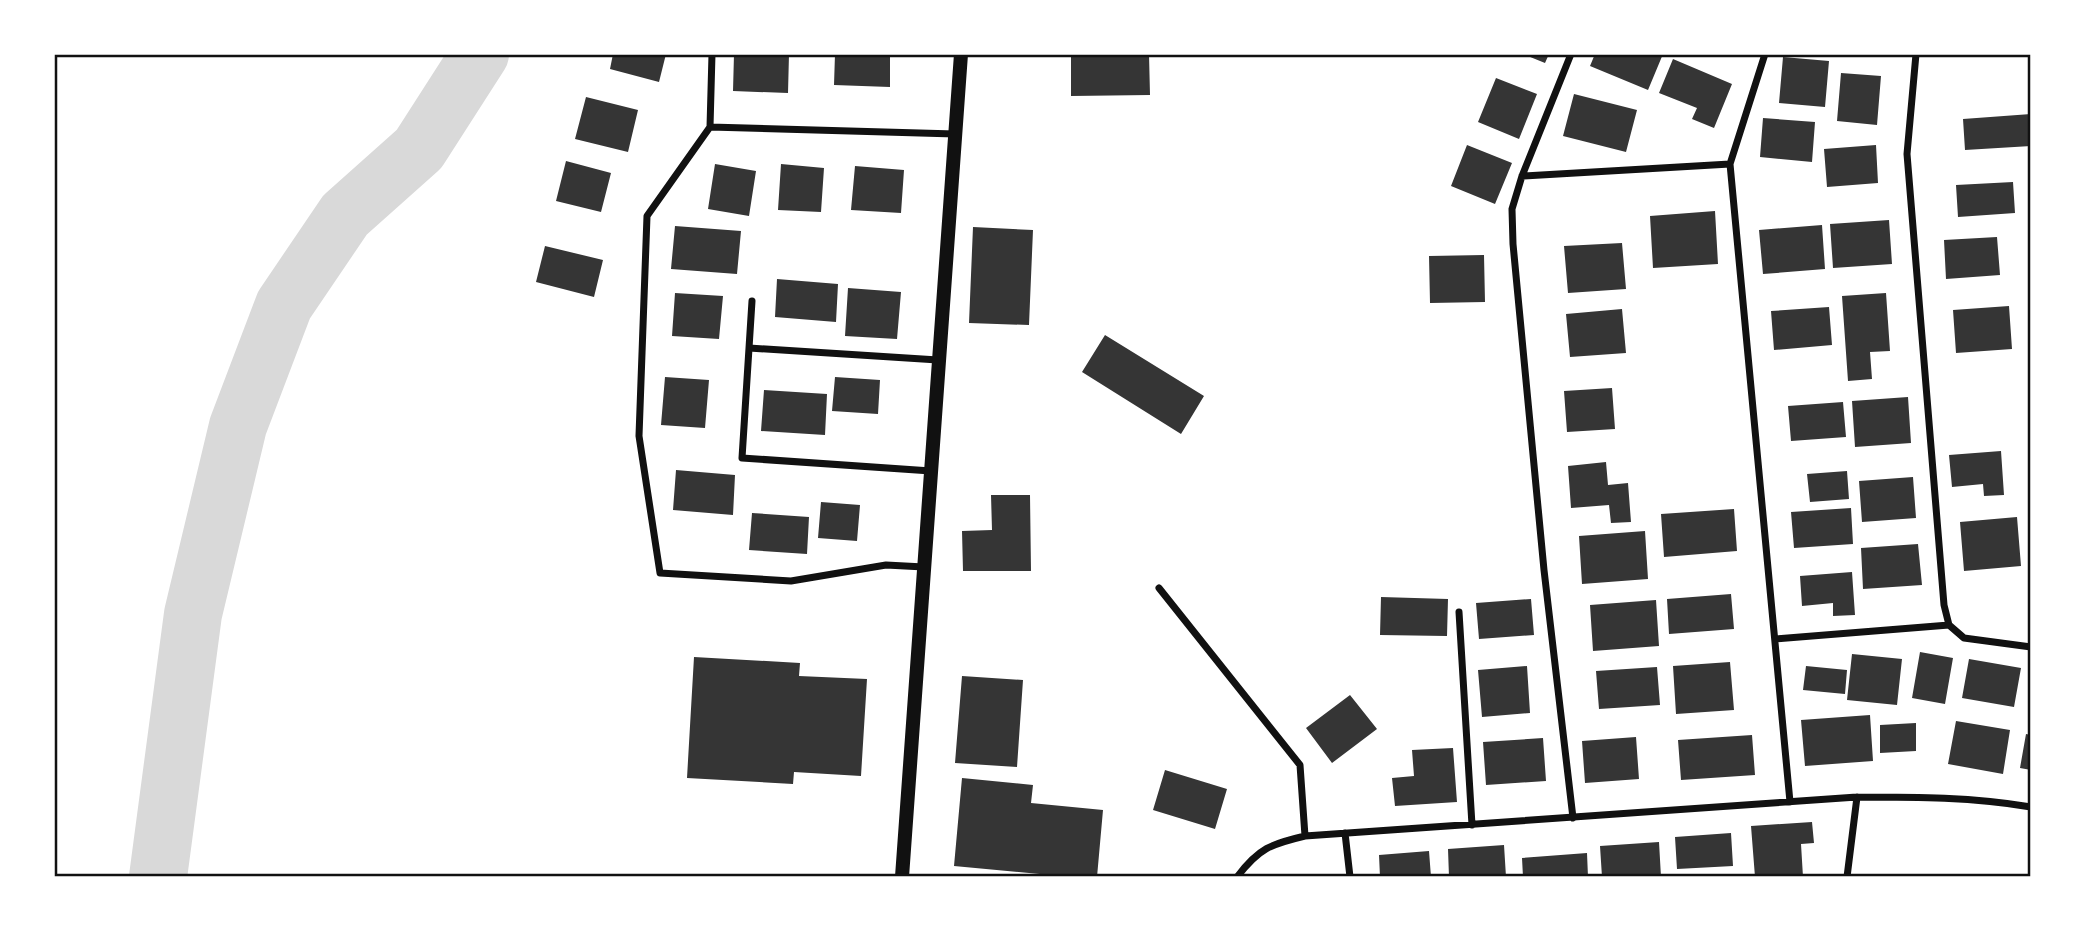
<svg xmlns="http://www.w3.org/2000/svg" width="2085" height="931" font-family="Jost,sans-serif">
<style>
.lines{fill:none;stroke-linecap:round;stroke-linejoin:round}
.river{stroke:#d9d9d9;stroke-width:58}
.building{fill:#353535}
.minor{stroke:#111;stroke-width:7}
.secondary{stroke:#111;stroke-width:14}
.neatline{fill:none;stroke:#111;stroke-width:2.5}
</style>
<rect width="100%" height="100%" fill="#fff"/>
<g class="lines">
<!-- river -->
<path class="river" d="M158,877L193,614L238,426L284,305L345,215L419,149L480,54"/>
</g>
<!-- building -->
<path class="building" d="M613,54H666L659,82L610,69Z
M734,54H789L788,93L733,91Z
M835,54H890V87L834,85Z
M1071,54H1149L1150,95L1071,96Z
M1523,54H1549L1545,63Z
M1595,54H1663L1648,90L1590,66Z
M1783,57L1829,61L1825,107L1779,103Z
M1673,59L1732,84L1714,128L1692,119L1697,108L1659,93Z
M1841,73L1881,76L1877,125L1837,121Z
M1496,78L1537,94L1519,139L1478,122Z
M1574,94L1637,110L1626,152L1563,136Z
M586,97L638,110L628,152L575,139Z
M2031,114V146L1965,150L1963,119Z
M1763,118L1815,122L1812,162L1760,157Z
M1467,145L1512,163L1495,204L1451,186Z
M1876,145L1878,183L1827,187L1824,149Z
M566,161L611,173L601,212L556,201Z
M715,164L756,171L749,216L708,209Z
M781,164L824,168L821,212L778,210Z
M855,166L904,170L901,213L851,210Z
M2013,182L2015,213L1958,217L1956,185Z
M1715,211L1718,264L1653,268L1650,216Z
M1889,220L1892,264L1833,268L1830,224Z
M1822,225L1825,269L1763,274L1759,230Z
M675,226L741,231L737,274L671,269Z
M973,227L1033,230L1029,325L969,323Z
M1997,237L2000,275L1946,279L1944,240Z
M1622,243L1626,289L1568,293L1564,246Z
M545,246L603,260L594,297L536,282Z
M1484,255L1485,302L1430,303L1429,256Z
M777,279L838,284L836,322L775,317Z
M848,288L901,292L897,339L845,336Z
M675,293L723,296L719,339L672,336Z
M1886,293L1890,351L1870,352L1872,379L1848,381L1842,296Z
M2009,306L2012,349L1956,353L1953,310Z
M1829,307L1832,345L1774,350L1771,311Z
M1622,309L1626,353L1570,357L1566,314Z
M1105,335L1204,396L1181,434L1082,372Z
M665,377L709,380L705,428L661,425Z
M835,377L880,380L878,414L832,411Z
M1612,388L1615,429L1567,432L1564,391Z
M764,390L827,394L825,435L761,431Z
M1908,397L1911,443L1855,447L1852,401Z
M1843,402L1846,437L1791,441L1788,406Z
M2001,451L2004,495L1984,496L1983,484L1952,487L1949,455Z
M1606,462L1608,485L1628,483L1631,522L1611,523L1609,505L1571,508L1568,466Z
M676,470L735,475L733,515L673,510Z
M1847,471L1849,499L1810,502L1807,474Z
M1913,477L1916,518L1862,522L1859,481Z
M991,495H1030L1031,571H963L962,531L992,530Z
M821,502L860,505L857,541L818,538Z
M1851,508L1853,544L1794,548L1791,512Z
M1734,509L1737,551L1664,557L1661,514Z
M752,513L809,517L807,554L749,550Z
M2017,517L2021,566L1964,571L1960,522Z
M1645,531L1648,579L1582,584L1579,536Z
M1918,544L1922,585L1863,589L1861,548Z
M1852,572L1855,615L1833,616V603L1802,606L1800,576Z
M1731,594L1734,629L1669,634L1667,599Z
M1381,597L1448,599L1447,636L1380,635Z
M1531,599L1534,635L1479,639L1476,603Z
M1656,600L1659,646L1593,651L1590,605Z
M1920,652L1953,658L1945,704L1912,698Z
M1852,654L1902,659L1897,705L1847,700Z
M694,657L800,663L799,676L867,679L861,776L794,772L793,784L687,778Z
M1969,659L2021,668L2014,707L1962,698Z
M1730,662L1734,710L1676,714L1673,666Z
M1527,666L1530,713L1482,717L1478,670Z
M1806,666L1847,670L1845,694L1803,690Z
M1657,667L1660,705L1599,709L1596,671Z
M962,676L1023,680L1017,767L955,763Z
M1350,695L1377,729L1332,763L1306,728Z
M1870,715L1873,761L1805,766L1801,720Z
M1956,721L2010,730L2003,774L1948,764Z
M1916,723V751L1880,753V725Z
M2026,734L2031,735V770L2020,768Z
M1752,735L1755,775L1681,780L1678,740Z
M1636,737L1639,779L1585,783L1582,741Z
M1543,738L1546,781L1486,785L1483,742Z
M1453,748L1457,802L1395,806L1392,778L1414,776L1412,750Z
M1165,770L1227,789L1215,829L1153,810Z
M962,778L1033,785L1031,803L1103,810L1097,877H1071L954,866Z
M1812,822L1814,843L1801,844L1803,877H1755L1751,826Z
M1731,833L1733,866L1677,869L1675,837Z
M1659,842L1661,877H1602L1600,846Z
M1504,845L1506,877H1449L1448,849Z
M1429,851L1431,877H1380L1379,855Z
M1587,853L1588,877H1523L1522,858Z"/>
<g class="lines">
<!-- minor -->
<path class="minor" d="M712,54L710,127L955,134
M1571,54L1522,176L1512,209L1513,244L1544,570L1573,818
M1765,54L1730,164L1790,802
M1916,54L1907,154L1944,605L1949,625L1964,638L2031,647
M710,127L647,216L639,436L660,573L791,581L886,565L924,567
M1522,176L1730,164
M752,301L742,458L931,471
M749,348L938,360
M1159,588L1300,765L1305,836
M1459,612L1472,825
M1775,639L1949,625
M1345,833L1350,877
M1237,877C1259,848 1271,844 1305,836L1857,797C1916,797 1973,797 2031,807
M1847,877L1857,797"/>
<!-- secondary -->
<path class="secondary" d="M902,877L961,54"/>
</g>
<!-- border -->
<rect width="2085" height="931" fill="none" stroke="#ffffff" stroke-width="112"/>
<rect x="56" y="56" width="1973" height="819" class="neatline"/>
</svg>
